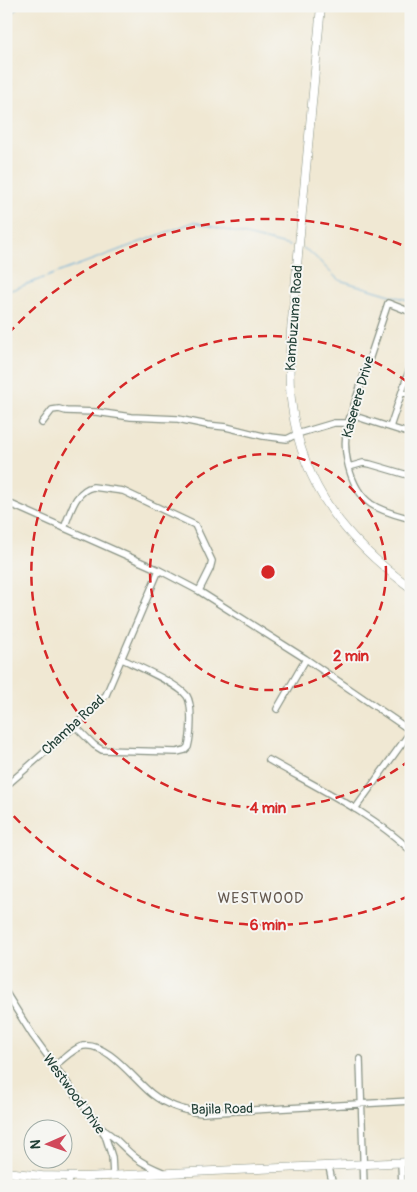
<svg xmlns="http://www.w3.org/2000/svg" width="417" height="1192" font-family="Pangolin,sans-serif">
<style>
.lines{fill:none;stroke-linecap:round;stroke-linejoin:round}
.stream{stroke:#5da7d5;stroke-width:1}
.street-casing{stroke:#889284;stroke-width:8}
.secondary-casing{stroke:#889284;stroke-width:9}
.street{stroke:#fff;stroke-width:5.5}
.secondary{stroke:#fff;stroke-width:8}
.ring{fill:none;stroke:#d62828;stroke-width:2.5;stroke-dasharray:9 6}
.labels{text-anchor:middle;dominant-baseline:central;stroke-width:4;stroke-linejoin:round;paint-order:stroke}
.street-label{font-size:14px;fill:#1f3d34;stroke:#f6f6f2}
.neighbourhood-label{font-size:15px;letter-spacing:1px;fill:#65594f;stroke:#f6f6f2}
.centre{fill:#d62828;stroke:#f6f6f2;stroke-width:2.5}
.ring-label{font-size:15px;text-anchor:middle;font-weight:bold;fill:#d62828;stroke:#f6f6f2;stroke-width:4;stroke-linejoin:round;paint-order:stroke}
</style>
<rect width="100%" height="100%" fill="#f6f6f2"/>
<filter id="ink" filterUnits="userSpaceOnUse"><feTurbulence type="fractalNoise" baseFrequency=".02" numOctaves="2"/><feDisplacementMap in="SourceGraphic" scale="10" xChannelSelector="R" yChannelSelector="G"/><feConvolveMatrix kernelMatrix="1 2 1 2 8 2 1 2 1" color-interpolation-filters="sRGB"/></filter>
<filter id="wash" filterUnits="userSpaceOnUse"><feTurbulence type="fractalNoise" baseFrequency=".0096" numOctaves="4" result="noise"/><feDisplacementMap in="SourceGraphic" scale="20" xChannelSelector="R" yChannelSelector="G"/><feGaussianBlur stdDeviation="1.12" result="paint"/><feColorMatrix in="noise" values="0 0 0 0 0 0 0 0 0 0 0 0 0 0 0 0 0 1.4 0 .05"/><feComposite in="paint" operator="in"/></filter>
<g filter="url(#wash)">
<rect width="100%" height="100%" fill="#f0e8d3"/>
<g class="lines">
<!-- stream -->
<path class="stream" d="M6,24L18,6
M303,248C318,256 326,270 339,280L411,301
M6,292L194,222L290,246"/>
</g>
</g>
<g filter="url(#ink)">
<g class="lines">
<defs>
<path id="street" d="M411,312L388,303L348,423C341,448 349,488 371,504C383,512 397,515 411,519
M402,392L411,395
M351,415L411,434
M42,423L52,410L59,409L66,411L96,412L131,417L178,419L207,425L226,427L263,436L287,439L297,434L334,423H348
M390,427L411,365
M349,467L363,463L370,464L411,476
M6,502L159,570L199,591L306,659L411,731
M64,528C70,514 75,490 93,487L123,491L195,525L212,561L210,569L199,591
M277,709L306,659
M75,726L94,745L102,750L177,752L185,750L188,747C191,736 193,705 187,696C177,683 139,667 122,659
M269,760C316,787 372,813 411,851
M6,786L75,726L106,695L159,570
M355,809L411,731
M6,993L33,1036L105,1135L112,1157L113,1176
M360,1059L364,1186
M54,1066C63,1060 73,1048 83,1046C108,1042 134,1080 152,1094C166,1105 184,1111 202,1113L411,1101
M102,1129C115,1136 124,1149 136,1158C145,1165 155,1169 165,1173
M401,1162L402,1186
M329,1167L333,1186
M68,1186L69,1177"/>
<path id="secondary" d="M321,6L291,331C290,356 288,382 292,407C303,488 347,541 411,588
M6,1172L42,1176L84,1177L411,1162"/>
</defs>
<!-- street casing -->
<use href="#street" class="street-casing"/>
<!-- secondary casing -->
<use href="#secondary" class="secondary-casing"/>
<!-- street -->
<use href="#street" class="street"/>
<!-- secondary -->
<use href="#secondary" class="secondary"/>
</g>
</g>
<!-- distance rings -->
<g class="ring">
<circle cx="268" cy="572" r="118"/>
<path d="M410 760A236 236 0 1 1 410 384"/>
<path d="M409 896A353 353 0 0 1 8 810M8 334A353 353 0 0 1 409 248"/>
</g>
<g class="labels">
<!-- street labels -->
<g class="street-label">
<text transform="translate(294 318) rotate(-86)">Kambuzuma Road</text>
<text transform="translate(358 397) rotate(-74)">Kaserere Drive</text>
<text transform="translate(73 725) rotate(-43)">Chamba Road</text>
<text transform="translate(74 1094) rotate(54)">Westwood Drive</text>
<text transform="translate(222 1109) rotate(-1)">Bajila Road</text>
</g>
<!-- neighbourhood labels -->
<g class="neighbourhood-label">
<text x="261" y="898">WESTWOOD</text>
</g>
</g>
<circle cx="268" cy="572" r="8" class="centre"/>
<g class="ring-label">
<text x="351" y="661">2 min</text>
<text x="268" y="813">4 min</text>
<text x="268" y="930">6 min</text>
</g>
<!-- margin -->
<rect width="417" height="1192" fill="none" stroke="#f6f6f2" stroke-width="25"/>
<!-- north arrow -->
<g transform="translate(48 1144) rotate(268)"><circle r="24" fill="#f6f6f2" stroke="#a0aca6"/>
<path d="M0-4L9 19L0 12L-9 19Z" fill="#d1495b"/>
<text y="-8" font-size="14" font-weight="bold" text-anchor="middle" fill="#1f3d34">N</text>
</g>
</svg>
